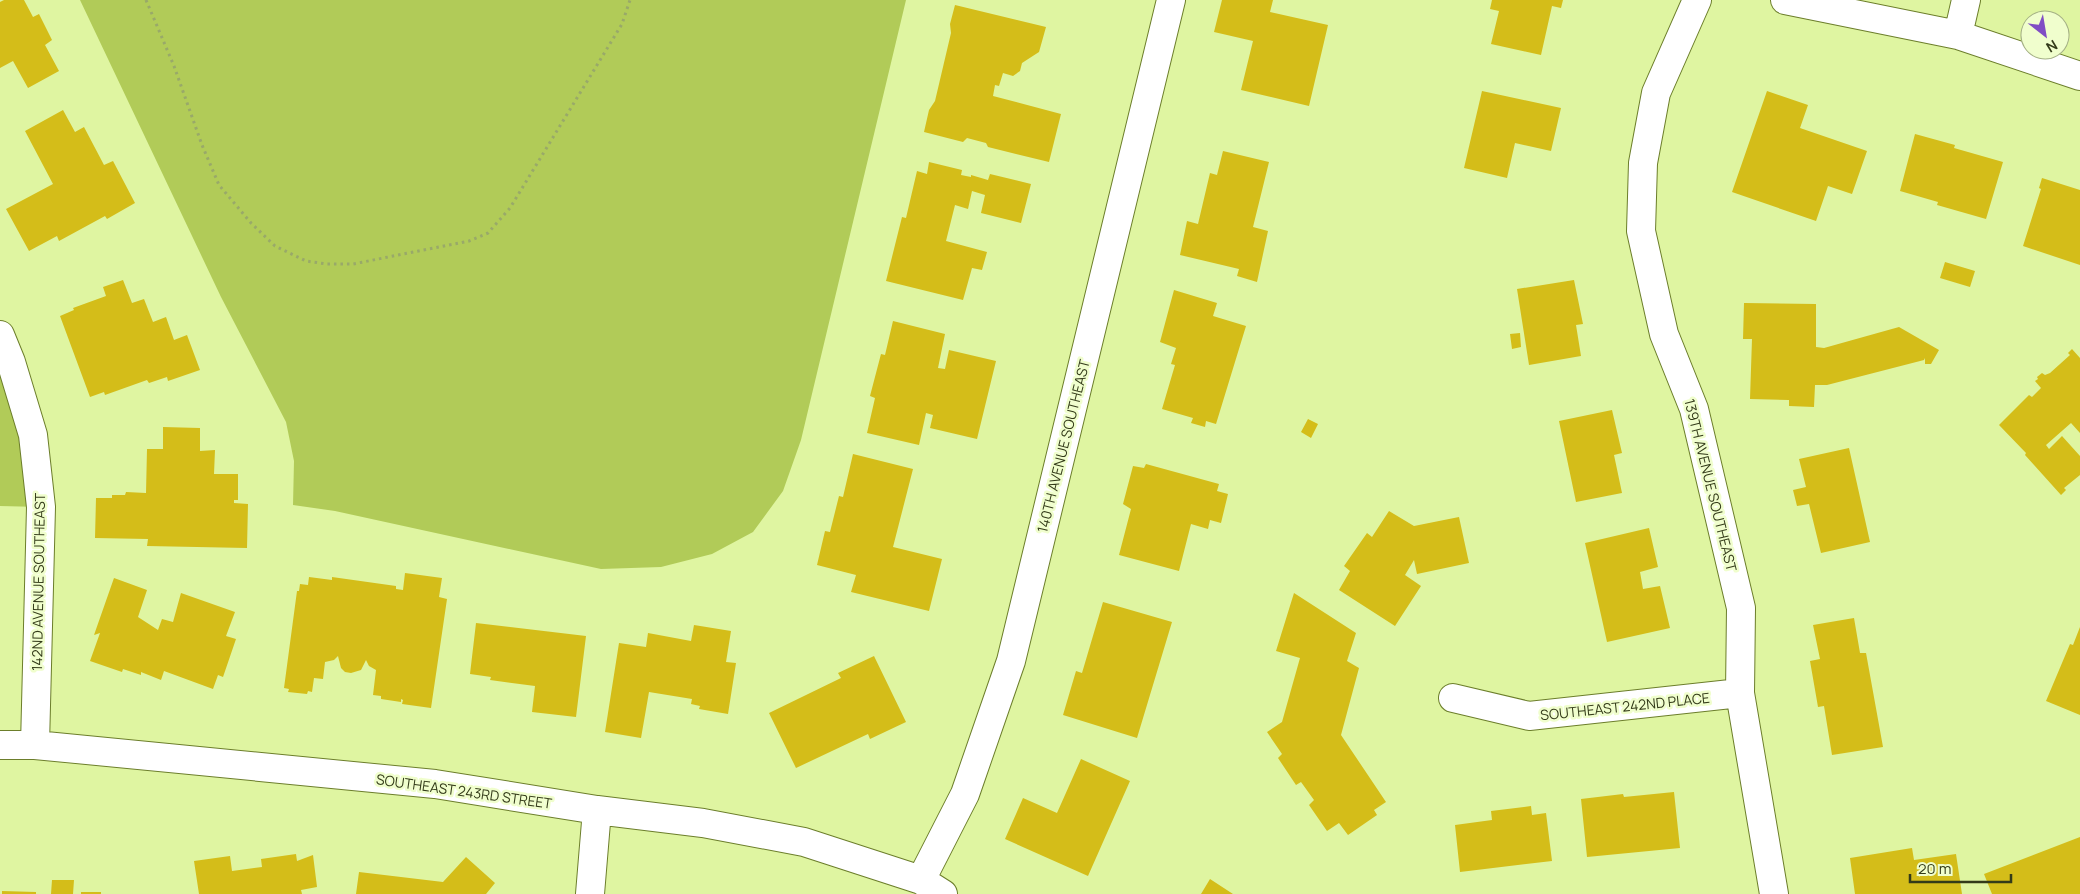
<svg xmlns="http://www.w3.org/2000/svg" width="2080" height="894" font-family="Manrope,sans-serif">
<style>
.green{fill:#b1cb58}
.building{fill:#d4bd19}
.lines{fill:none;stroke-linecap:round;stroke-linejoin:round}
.minor-casing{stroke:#6c7e2b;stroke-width:30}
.path{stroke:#99a969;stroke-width:3;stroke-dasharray:2.5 4;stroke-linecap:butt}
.minor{stroke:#fff;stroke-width:28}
.labels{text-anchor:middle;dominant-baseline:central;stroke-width:5;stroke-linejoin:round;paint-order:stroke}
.street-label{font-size:14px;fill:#333b19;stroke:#f0fecd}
</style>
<rect width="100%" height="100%" fill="#dff5a1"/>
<!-- green -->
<path class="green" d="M80,0H906L801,440L783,491L753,532L712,554L661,567L601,569L335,511L293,505L294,461L286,422L221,297Z
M0,335L41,507L0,506Z"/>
<!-- building -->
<path class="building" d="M4,0H24L33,17L39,14L52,40L45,45L59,71L28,88L13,61L0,68V2Z
M1222,0H1273L1270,12L1328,25L1309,106L1241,90L1253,41L1214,32Z
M1492,0H1563L1561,8L1552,6L1541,55L1491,44L1499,11L1490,9Z
M955,5L1046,27L1039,52L1022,63L1020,71L1013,76L1003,73L999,86L995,85L993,96L1061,114L1049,162L988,147L986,143L967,138L963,142L924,132L929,110L935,101L951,33L950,24Z
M1482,91L1561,108L1551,151L1515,143L1507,178L1464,168Z
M1767,91L1808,105L1800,128L1867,151L1852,194L1828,186L1816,221L1732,192Z
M63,110L75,132L84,127L104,165L113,161L135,203L107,219L105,216L59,241L57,236L29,251L6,209L53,184L25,131Z
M1915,134L1955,145L1954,148L2003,162L1986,219L1937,205L1938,202L1900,191Z
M1223,151L1269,162L1253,227L1268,231L1257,282L1237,276L1239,269L1180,255L1187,221L1198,224L1210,173L1217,175Z
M929,162L962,170L961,175L971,177V175L988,180L990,174L1031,184L1021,223L981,213L985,195L972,191L968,209L955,205L946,241L987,252L982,270L972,268L963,300L886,281L902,217L906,218L917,171L927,174Z
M2042,178L2080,190V265L2023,246L2041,189L2039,188Z
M1945,262L1975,271L1970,287L1940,278Z
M123,280L132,303L144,299L153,322L166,317L174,340L187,335L200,370L168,381L167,377L149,383L147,380L105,395L104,392L90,397L60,316L74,310L73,308L106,296L103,287Z
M1574,280L1583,324L1576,325L1581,356L1529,365L1517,289Z
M1174,290L1217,303L1213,316L1246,326L1216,424L1206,421L1205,427L1191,423L1193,418L1162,409L1175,365L1171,364L1176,348L1160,342Z
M1744,303L1816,304V347L1824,348L1899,327L1939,350L1931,364H1925V358L1924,360L1827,385H1815L1814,407L1789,406V400L1750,399L1752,339H1743Z
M893,321L945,334L938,368L945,369L949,350L996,361L977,439L930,428L933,415L926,413L919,445L867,433L875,398L870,396L881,354L885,355Z
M1520,333L1521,347L1512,349L1510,334Z
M2072,349L2080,358V433L2071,423L2046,445L2049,449L2062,436L2080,456V475L2064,488L2066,490L2061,495L2025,455L2026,453L1999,425L2029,395L2032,397L2041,388L2035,381L2038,379L2037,377L2042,373L2045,375L2050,373L2070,355L2068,353Z
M1612,410L1622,453L1614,455L1622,493L1576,502L1559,421Z
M1308,419L1318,424L1311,438L1301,432Z
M163,427L200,428V451L215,450L214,474H238V500H234V503L248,504L247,548L147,546L148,539L95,538L96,498H112V495H125L126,492L146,493L147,449H163Z
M1849,448L1870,542L1821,553L1809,504L1797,506L1793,490L1806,487L1799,459Z
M853,454L913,469L893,547L942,559L929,611L851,592L856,575L817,565L825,531L830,532L839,496L843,497Z
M1146,464L1219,484L1217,491L1228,494L1221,523L1210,520L1208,529L1191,524L1179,571L1119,555L1131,509L1123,504L1133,466L1144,468Z
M1389,511L1414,526L1459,517L1469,563L1417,574L1414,560L1405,575L1421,586L1395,626L1339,590L1350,571L1344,566L1367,533L1372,537Z
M1649,528L1658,567L1640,572L1643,589L1660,586L1670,628L1607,642L1585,543Z
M405,573L442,578L439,597L447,599L431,708L402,704L403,700L401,699V702L381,699V696L373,695L376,670L369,666L366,660L361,670L351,673L345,672L341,668L338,656L334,660L325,662L323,679L314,678L312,692L308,691L307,694L288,692L289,689L284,688L297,591H299L300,584L308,585L309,577L332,580V577L396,586V589L403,590Z
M114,578L147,590L138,617L158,630L162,619L173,622L181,593L235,612L226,636L236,639L223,677L218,675L213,689L164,671L161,680L141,672V675L123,669L122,672L90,661L100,633L94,635Z
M1294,593L1356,633L1347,661L1359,668L1341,735L1386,802L1374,810L1377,815L1348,835L1339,823L1327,831L1309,805L1314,800L1301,782L1296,785L1278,758L1282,754L1267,732L1282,722L1300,658L1276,651Z
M1103,602L1172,622L1137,738L1063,715L1076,671L1082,673Z
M1854,618L1860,653H1866L1883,747L1832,755L1824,706L1818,707L1810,661L1820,659L1813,625Z
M476,623L586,636L576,717L532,712L535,686L490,680L491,677L470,674Z
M694,625L731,631L726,662L736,663L728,714L699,709L700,706L691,704L692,699L649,692L641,738L605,732L619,643L646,647L648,633L691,641Z
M2080,627V715L2046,701L2070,644L2073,645Z
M874,656L906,722L870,739L868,734L796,768L769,713L841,678L838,673Z
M1081,759L1130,781L1088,876L1005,839L1023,798L1057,813Z
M1674,792L1680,848L1587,857L1581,799L1623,794L1624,797Z
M1531,806L1532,815L1546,813L1552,861L1460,872L1455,825L1492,820L1491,811Z
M2080,837V894H1992L1984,874Z
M1912,848L1914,860L1956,854L1962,894H1855L1850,858Z
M296,854L297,861L313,855L317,887L301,890L302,894H199L194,861L230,856L232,871L262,867L261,859Z
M466,857L495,883L486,894H356L359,872L443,882Z
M1210,879L1233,894H1201Z
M52,880H74L73,894H51Z
M2,891L36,892V894H2Z
M81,892H101V894H81Z"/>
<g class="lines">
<defs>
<path id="minor" d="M1697,0L1656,93L1643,163L1641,231L1664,334L1694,409L1741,608L1740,693L1774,894
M1785,0L1958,35L2080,76
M1958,35L1966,0
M0,335L11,362L33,435L41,507L35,745
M1453,698L1529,716L1740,693
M0,745H35L435,784L597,810L703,823L804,842L921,880L943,894
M921,880L965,794L1011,661L1171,0
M590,894L597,810"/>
</defs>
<!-- minor casing -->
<use href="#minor" class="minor-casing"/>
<!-- path -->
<path class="path" d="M146,0L174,66L202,145L219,185L251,223L275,246L306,261L327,264H353L469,241L488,233L510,208L622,24L630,0"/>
<!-- minor -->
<use href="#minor" class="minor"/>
</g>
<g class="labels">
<!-- street labels -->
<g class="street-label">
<text transform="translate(1063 446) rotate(-76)">140TH AVENUE SOUTHEAST</text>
<text transform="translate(1711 485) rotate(76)">139TH AVENUE SOUTHEAST</text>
<text transform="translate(38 582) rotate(-89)">142ND AVENUE SOUTHEAST</text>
<text transform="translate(1625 706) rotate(-6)">SOUTHEAST 242ND PLACE</text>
<text transform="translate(464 791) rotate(8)">SOUTHEAST 243RD STREET</text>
</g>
</g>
<!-- north arrow -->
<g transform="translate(2045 35) rotate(149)"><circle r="24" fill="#f0fecd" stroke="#a4b085"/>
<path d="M0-4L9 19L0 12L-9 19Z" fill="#804dc4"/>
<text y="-8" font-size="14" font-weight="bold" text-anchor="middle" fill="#333b19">N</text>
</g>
<!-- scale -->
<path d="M1910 874v8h101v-8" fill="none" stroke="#333b19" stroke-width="2.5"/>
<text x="1918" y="874" font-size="15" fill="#333b19" stroke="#f0fecd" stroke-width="4" paint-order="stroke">20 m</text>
</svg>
